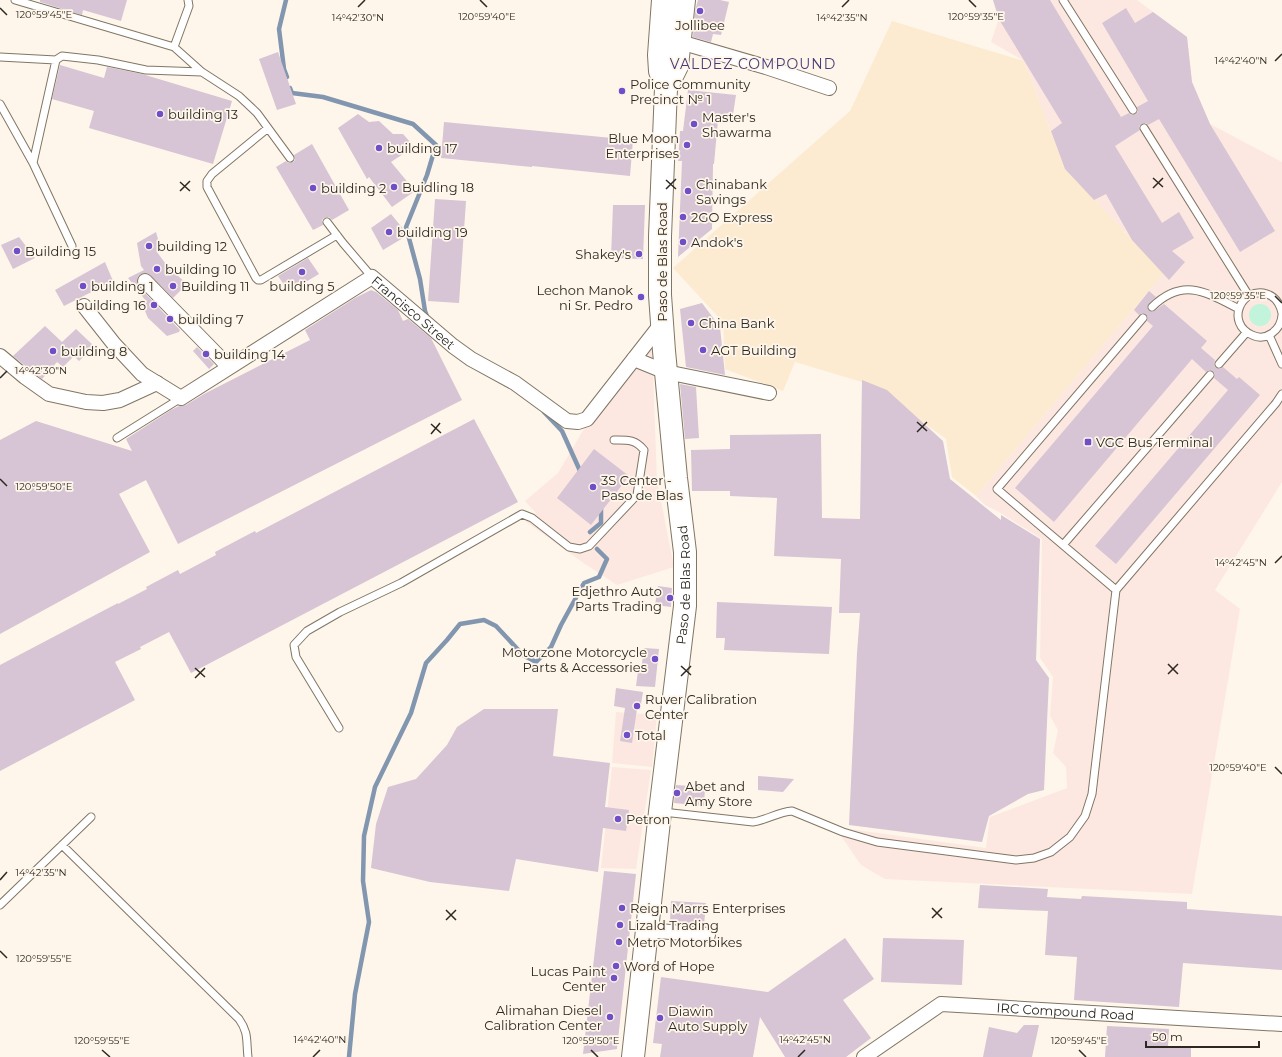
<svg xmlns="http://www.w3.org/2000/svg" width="1282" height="1057" font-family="Montserrat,sans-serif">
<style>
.commercial{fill:#fce8e1}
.built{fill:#fcebd0}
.green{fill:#c1f4da}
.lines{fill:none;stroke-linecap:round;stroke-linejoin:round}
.stream{stroke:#8296b0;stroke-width:4.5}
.building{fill:#d7c4d4}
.lane-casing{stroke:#817664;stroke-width:9}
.street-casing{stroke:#817664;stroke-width:16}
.primary-casing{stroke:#817664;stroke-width:24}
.lane{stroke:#fff;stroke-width:7}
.street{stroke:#fff;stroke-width:14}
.primary{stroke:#fff;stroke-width:22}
.ticks{fill:none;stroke:#2d2921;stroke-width:1.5}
.poi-dot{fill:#6f4ec7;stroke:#fef6ea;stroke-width:1.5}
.labels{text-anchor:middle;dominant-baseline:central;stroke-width:3.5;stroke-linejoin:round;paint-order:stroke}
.poi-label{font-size:13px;fill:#2d2921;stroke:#fef6ea;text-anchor:start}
.street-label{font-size:13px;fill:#2d2921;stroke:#fef6ea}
.neighbourhood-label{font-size:14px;letter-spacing:1px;fill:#473a77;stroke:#fef6ea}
.ticks-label{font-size:10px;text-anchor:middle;fill:#2d2921;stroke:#fef6ea;stroke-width:3.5;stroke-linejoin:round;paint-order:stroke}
</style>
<rect width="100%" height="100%" fill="#fef6ea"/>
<!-- commercial -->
<path class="commercial" d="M993,0H1137L1187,37L1192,82L1210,124L1282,162V482L1215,590L1240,609L1192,894L885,879L861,865L841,836L842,828L986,848L990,817L1067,788L1066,767L1053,753L1058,730L1050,716L1053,677L1040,658L1042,539L999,512L985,505L976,496L1164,273L1065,169L1024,61L991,42L998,21Z
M652,345L657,480L674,567L617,585L585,564L525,521L536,513L525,501L558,473L588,422Z
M616,712L657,715L652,767L612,763Z
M612,767L651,770L636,869L601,868Z"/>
<!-- built -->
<path class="built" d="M892,21L1024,61L1065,169L1164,273L976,496L952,477L946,439L872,385L795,362L783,391L725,369L723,322L673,268L850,111Z"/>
<!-- green -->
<path class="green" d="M1249 315a11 11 0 1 1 22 0a11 11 0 1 1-22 0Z"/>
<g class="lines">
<!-- stream -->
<path class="stream" d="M286,0L279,29L284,69L287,77
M290,88L292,93L323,97L413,124L436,145L427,175L406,227L420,279L425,311L428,319
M544,412L562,431L581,473
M590,532L601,523V507
M349,1057L355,994L369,922L363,881L364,836L375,787L411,713L426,663L447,640L460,624L484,620L496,626L523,655L536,662L551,647L561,625L584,583L599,577L607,559L597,549"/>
</g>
<!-- building -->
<path class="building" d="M40,0H127L121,21L83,10L82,15L40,2Z
M698,0H720L729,2L721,35L713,34L711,42L693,37L695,11Z
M993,0H1050L1121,117L1129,113L1131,115L1135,114L1138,112L1137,107L1148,101L1102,23L1126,8L1135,23L1153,12L1187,37L1192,82L1210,124L1275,231L1240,252L1159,119L1148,125L1146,123L1142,124L1139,126L1140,130L1115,146L1162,223L1179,212L1194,238L1172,251L1185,262L1169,280L1132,240L1106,194L1094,200L1065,169L1051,131L1062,123L1000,21Z
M278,52L296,104L277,110L259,59Z
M60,65L104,78L107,67L142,74L232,101L213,164L89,128L94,111L52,99Z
M688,90L736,95L732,121L718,120L714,164H713L712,229L678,257L682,161H678L680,131H683Z
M358,114L369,122L379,121L393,134H403L412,144L406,152L391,162L415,191L392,207L369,177L367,179L338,128Z
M444,122L633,140L630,176L532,166V167L441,158Z
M312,144L349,210L332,220L329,217L324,218L322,220L323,225L313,230L276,167L286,161L288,163L293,162L295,160L294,155Z
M435,199L466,201L459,303L428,301Z
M613,205H645L643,259L611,258Z
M391,214L408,235L383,250L371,228Z
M156,232L161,250L157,252L168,267L187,284L173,298L148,273H143L139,275L137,278V283L139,287L180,330L179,332L167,336L148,318L142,304L146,301L128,278L144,270L141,266L137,243Z
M19,237L35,258L13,269L1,245Z
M308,258L319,274L289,292L278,276Z
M105,262L113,281L64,306L55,290Z
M371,290L376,292L398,310L403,321L408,319L431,338L462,400L178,544L146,480L119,494L150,552L0,634V440L36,421L132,451L126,439L171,410L179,406L186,405L204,394L310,340L305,330L355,298Z
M1149,291L1156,297L1148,305V310L1153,312L1164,304L1207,341L1201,348L1215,360L1214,363L1215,367L1220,369L1223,367L1237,379L1239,377L1260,395L1116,564L1095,546L1228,390L1214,378L1215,374L1213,371L1209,370L1206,372L1192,359L1054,522L1015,488L1153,326L1147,321L1148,317L1146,314L1142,313L1139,315L1134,310Z
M702,303L720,327L725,375L686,367L680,309Z
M45,326L62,342L76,329L94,346L79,361L74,356L63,367L57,362L42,379L13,356Z
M197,347L214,364L209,369L193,351Z
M862,380L887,390L943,441L950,479L1001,520V515L1040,539L1036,660L1049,678L1044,790L1028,794L989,816L982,842L849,825L857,653L860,613H839L841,559L774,556L777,498L730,496V491H692L691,450L730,449V435L821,434L822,518L860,519Z
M680,384L696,387L699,438L685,439Z
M474,419L518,502L191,673L169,632L140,647L141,649L115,662L135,700L0,771V665L118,603V604L147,589L146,587L178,570L180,574L216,555L215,552L255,531L256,533Z
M594,449L629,476L591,525L557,498Z
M658,586L672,588L671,607L655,605Z
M717,602L832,607L829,654L724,650L725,638H716Z
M644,648L659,649L655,687L636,686L638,671H641Z
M616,688L643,692L640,710L637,709L632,743L620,741L625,708L614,706Z
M484,709H558L553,756L610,763L605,807L629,810L626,831L603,828L598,872L516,859L509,891L430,882L371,868L376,824L388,787L416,779L447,745L457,727Z
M758,776L794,779L783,792L758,790Z
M676,785L705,787L704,806L674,803Z
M604,871L636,874L617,1049L583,1054Z
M980,885L1048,889L1047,897L1081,899L1082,896L1187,902V909L1282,916V970L1183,963L1179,1007L1074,1000L1077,957L1045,955L1048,911L978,908Z
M671,901L706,903L704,925L670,922Z
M845,938L874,979L843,1000L871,1038L846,1057H785L760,1017L753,1057H660L662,1044L653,1043L661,977L768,992Z
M883,938L964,940L962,985L881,982Z
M1024,1025H1039L1032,1057H983L989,1027L1017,1033Z
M1107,1026L1169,1029L1168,1046L1191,1048V1057H1105Z"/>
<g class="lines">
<defs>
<path id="lane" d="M15,0L174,47L202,72L239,96L257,113L290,158
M1063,0L1133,110
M174,47L189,6L188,0
M0,57L56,60
M0,104L33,163L72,246
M268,128L212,174L207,181V187L256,278L258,280H261L337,235
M1144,128L1249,296
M33,163L56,60L62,56L98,60L146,70L202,72
M327,222L343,243L372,277
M1152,307C1183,277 1206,292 1239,309
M1282,313C1280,304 1276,297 1267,294C1241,286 1225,323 1252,335C1266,342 1281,330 1282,315
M1269,335L1282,364
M1219,364L1246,333
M117,438L181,398
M1063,545L1210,375
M1116,590L997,489L1143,318
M339,728L296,657L294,645L307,631L340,612L401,583L522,514L532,518L569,547L580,549L589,546L637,495L644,450C635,439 627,440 614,440
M663,812L753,822C767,820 778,812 792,811L843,832L877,842L1016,860L1034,858L1051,852L1070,837L1085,816L1092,794L1116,590L1276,403L1282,394
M62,845L239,1019C249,1033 246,1041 248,1057
M0,905L91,817"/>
<g id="street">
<path d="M680,42L766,67L829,88"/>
<path d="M145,281L229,367"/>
<path id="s1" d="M84,306L114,344L142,374L181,398L372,277L453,346L471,359L515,383L567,421L578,422L587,419L662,323"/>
<path d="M0,356L25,377L49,394L86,402L103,403L120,400L157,383"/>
<path d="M634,359L666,372L769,393"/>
<path d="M646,930L708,935"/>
<path id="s2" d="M864,1057L941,1004L1282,1024"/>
</g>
<g id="primary">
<path d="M666,88L677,66L684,0"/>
<path id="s3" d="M633,1057L660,812L685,606V552L676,478L664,351L660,295V236L666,88L660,71L659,55L663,0"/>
</g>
</defs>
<!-- lane casing -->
<use href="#lane" class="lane-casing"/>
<!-- street casing -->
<use href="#street" class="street-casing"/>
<!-- primary casing -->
<use href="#primary" class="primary-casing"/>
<!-- lane -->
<use href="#lane" class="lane"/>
<!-- street -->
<use href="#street" class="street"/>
<!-- primary -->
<use href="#primary" class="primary"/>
</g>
<!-- ticks -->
<path class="ticks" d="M480,0L487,7M969,0L976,7M358,7L365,0M842,7L849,0M0,8L7,15M1275,61L1282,54M1153,178L1163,187M666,180L676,189M180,182L190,191M1153,188L1163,178M666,189L676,179M180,191L190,181M1275,296L1282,303M0,378L7,371M917,422L927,431M431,424L441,433M917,432L927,422M431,434L440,423M0,479L7,486M1275,563L1282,556M1168,664L1178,674M681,666L691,675M195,668L205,677M1168,674L1178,664M681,676L691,666M195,678L205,668M1275,767L1282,774M0,880L7,872M932,908L942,918M446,910L456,920M932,918L942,908M446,920L456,910M0,951L7,958M102,1050L110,1057M591,1050L598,1057M1079,1050L1086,1057M313,1057L320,1050M798,1057L805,1050"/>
<!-- markers -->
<g class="poi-dot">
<circle cx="700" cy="11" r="4"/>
<circle cx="622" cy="91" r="4"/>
<circle cx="160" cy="114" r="4"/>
<circle cx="694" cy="124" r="4"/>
<circle cx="687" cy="145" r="4"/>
<circle cx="379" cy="148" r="4"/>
<circle cx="394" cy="187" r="4"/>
<circle cx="313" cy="188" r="4"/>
<circle cx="688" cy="191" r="4"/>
<circle cx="683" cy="217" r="4"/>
<circle cx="389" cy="232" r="4"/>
<circle cx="683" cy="242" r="4"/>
<circle cx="149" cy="246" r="4"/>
<circle cx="17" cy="251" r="4"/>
<circle cx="639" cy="254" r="4"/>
<circle cx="157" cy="269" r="4"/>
<circle cx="302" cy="272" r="4"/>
<circle cx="83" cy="286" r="4"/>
<circle cx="173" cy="286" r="4"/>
<circle cx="641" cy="297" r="4"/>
<circle cx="154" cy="305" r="4"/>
<circle cx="170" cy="319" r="4"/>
<circle cx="691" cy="323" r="4"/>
<circle cx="703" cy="350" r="4"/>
<circle cx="53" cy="351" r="4"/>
<circle cx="206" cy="354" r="4"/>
<rect x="1084" y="438" width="8" height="8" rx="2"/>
<circle cx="593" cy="487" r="4"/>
<circle cx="670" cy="598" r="4"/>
<circle cx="655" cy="659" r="4"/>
<circle cx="637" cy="706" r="4"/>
<circle cx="627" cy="735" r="4"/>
<circle cx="677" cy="793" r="4"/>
<circle cx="618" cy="819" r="4"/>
<circle cx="622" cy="908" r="4"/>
<circle cx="620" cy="925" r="4"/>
<circle cx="619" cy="942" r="4"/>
<circle cx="616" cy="966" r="4"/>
<circle cx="614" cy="978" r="4"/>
<circle cx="610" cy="1017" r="4"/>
<circle cx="660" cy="1018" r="4"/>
</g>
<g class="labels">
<!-- poi labels -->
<g class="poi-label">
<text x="700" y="25" text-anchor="middle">Jollibee</text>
<text x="630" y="84">Police Community<tspan x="630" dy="15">Precinct № 1</tspan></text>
<text x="168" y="114">building 13</text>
<text x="702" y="117">Master's<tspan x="702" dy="15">Shawarma</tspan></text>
<text x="679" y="138" text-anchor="end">Blue Moon<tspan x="679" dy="15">Enterprises</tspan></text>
<text x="387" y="148">building 17</text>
<text x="696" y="184">Chinabank<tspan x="696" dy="15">Savings</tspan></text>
<text x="402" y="187">Buidling 18</text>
<text x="321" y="188">building 2</text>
<text x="691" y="217">2GO Express</text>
<text x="397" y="232">building 19</text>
<text x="691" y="242">Andok's</text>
<text x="157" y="246">building 12</text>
<text x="25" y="251">Building 15</text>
<text x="631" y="254" text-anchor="end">Shakey's</text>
<text x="165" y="269">building 10</text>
<text x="91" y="286">building 1</text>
<text x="181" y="286">Building 11</text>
<text x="302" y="286" text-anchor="middle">building 5</text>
<text x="633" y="290" text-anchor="end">Lechon Manok<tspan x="633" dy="15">ni Sr. Pedro</tspan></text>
<text x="146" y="305" text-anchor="end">building 16</text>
<text x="178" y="319">building 7</text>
<text x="699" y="323">China Bank</text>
<text x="711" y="350">AGT Building</text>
<text x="61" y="351">building 8</text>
<text x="214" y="354">building 14</text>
<text x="1096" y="442">VGC Bus Terminal</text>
<text x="601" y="480">3S Center -<tspan x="601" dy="15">Paso de Blas</tspan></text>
<text x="662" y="591" text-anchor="end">Edjethro Auto<tspan x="662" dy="15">Parts Trading</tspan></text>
<text x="647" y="652" text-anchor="end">Motorzone Motorcycle<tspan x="647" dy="15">Parts &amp; Accessories</tspan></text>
<text x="645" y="699">Ruver Calibration<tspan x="645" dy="15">Center</tspan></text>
<text x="635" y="735">Total</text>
<text x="685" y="786">Abet and<tspan x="685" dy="15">Amy Store</tspan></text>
<text x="626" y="819">Petron</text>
<text x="630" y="908">Reign Marrs Enterprises</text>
<text x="628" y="925">Lizald Trading</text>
<text x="627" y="942">Metro Motorbikes</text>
<text x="624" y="966">Word of Hope</text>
<text x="606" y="971" text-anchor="end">Lucas Paint<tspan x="606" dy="15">Center</tspan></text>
<text x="602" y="1010" text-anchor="end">Alimahan Diesel<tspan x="602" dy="15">Calibration Center</tspan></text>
<text x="668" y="1011">Diawin<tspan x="668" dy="15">Auto Supply</tspan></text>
</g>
<!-- street labels -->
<g class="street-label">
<text transform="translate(662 262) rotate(-90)">Paso de Blas Road</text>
<text stroke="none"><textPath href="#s1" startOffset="416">Francisco Street</textPath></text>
<text stroke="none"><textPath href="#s3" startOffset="475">Paso de Blas Road</textPath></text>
<text stroke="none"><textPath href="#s2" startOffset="218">IRC Compound Road</textPath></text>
</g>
<!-- neighbourhood labels -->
<g class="neighbourhood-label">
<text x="753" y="64">VALDEZ COMPOUND</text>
</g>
</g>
<g class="ticks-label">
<text x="44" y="18">120°59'45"E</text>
<text x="487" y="20">120°59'40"E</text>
<text x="976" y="20">120°59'35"E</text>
<text x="842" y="21">14°42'35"N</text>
<text x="358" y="21">14°42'30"N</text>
<text x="1241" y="64">14°42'40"N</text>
<text x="1238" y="299">120°59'35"E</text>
<text x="41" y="374">14°42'30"N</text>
<text x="44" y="490">120°59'50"E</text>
<text x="1241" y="566">14°42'45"N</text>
<text x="1238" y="771">120°59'40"E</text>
<text x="41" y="876">14°42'35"N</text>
<text x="44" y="962">120°59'55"E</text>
<text x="320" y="1043">14°42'40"N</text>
<text x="805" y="1043">14°42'45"N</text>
<text x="102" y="1044">120°59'55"E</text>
<text x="591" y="1044">120°59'50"E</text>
<text x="1079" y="1044">120°59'45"E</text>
</g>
<!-- scale -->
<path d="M1146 1041v6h113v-6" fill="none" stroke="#2d2921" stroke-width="2"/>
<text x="1152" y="1041" font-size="12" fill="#2d2921" stroke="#fef6ea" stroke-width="3" paint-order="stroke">50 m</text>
</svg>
